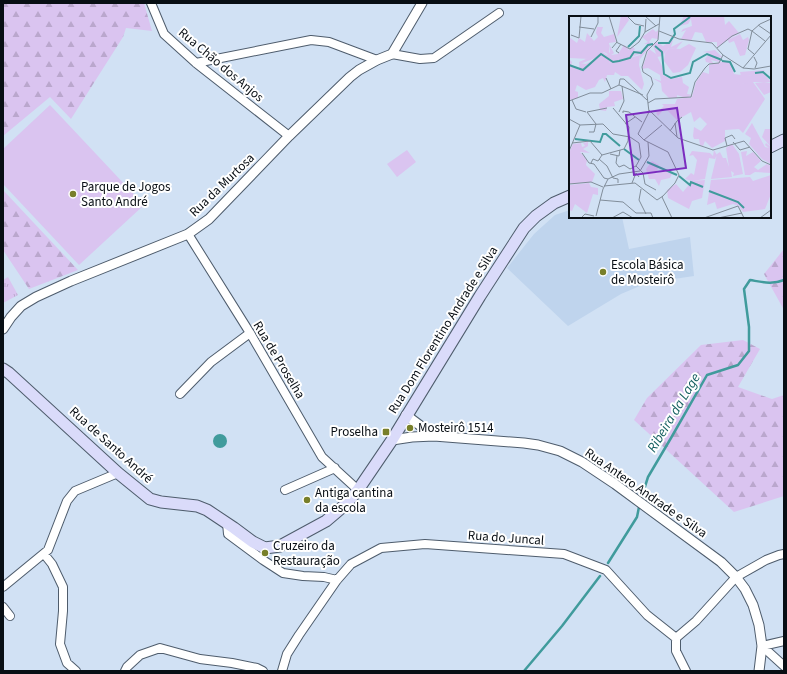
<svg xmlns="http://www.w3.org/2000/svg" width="787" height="674" font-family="'Source Sans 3',sans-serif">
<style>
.built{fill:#bfd4ed}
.forest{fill:url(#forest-firs)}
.park{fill:url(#park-tufts)}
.pitch{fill:#dac4f0}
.water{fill:#409b9c}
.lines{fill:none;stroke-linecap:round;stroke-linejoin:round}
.stream{stroke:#409b9c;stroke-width:2.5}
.minor-casing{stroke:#4e5c6c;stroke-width:10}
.tertiary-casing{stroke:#4e5c6c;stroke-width:11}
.secondary-casing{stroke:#4e5c6c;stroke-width:13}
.minor{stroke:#fff;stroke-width:8}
.tertiary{stroke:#fff;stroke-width:9}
.secondary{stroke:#dadbfa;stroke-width:11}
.poi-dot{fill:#787f29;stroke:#fff;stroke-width:1.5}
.labels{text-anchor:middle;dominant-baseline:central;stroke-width:4;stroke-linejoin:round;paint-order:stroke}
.street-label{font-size:13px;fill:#080e14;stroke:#fff}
.poi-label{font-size:13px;fill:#080e14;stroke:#fff;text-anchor:start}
.water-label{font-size:14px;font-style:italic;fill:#145f60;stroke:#fff}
.inset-river{fill:none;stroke:#409b9c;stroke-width:2}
.inset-road{fill:none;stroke:#818d9a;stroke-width:1}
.view{fill:#7b2cbf;fill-opacity:0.15;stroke:#7b2cbf;stroke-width:2}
.inset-edge{fill:none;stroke:#080e14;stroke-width:2}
</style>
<defs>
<pattern id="forest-firs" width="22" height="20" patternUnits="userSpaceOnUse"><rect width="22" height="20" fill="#dac4f0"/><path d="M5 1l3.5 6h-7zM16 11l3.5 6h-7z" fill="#baa7cd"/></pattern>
<pattern id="park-tufts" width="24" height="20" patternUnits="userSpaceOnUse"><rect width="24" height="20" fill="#dac4f0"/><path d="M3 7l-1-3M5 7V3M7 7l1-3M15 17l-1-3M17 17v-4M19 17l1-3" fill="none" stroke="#baa7cd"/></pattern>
</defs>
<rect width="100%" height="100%" fill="#d1e1f4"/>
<!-- built -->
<path class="built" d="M570,210V217H622L629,249L690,237L694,276L647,283L621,294L568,326L507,268L534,234L555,215Z"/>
<!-- forest -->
<path class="forest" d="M3,3H144L152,31L126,28L123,37L71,119L50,97L3,136Z
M3,190L78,270L29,289L3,250Z
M784,249V310L764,274Z
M743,340L760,349L738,387L772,399L784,395V496L734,512L634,420L647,398L701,345Z"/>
<!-- park -->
<path class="park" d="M8,277L18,295L3,303V280Z"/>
<!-- pitch -->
<path class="pitch" d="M50,105L144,205L79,265L3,184V149Z
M407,150L416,162L397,177L387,164Z"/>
<!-- water -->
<path class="water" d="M213 441a7 7 0 1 1 14 0a7 7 0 1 1-14 0Z"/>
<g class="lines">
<!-- stream -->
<path class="stream" d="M642,496L648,477L671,438L707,375L738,365L749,351V327L744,289L750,280C762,282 772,285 784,280
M608,563L637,517L639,507
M524,671L562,626L600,576"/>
<defs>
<path id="minor" d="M151,3L164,34L196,63L289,136
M392,54L420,59L434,58L499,13
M196,63L311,40L329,42L377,60
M188,234L250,333L322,457L358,490
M180,394L211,362L250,333
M285,490L335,468
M227,523L228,534L263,560L283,573L303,576L324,577L337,580
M44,554L52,564L63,587V611L60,644L67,663L76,671
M3,587L48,550L67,501L75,491L118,473
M3,607L10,616
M676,638L696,621L736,577L766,560L779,555L784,554
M676,638V651L686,671
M762,646L784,666
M762,646L784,641
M125,671L127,667L140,655L160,648L200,659L232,663L257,668L263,671
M282,671L287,654L299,635L337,580L351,564L381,548L425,544L564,554L606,570L647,615L676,638"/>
<path id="tertiary" d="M3,329L11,317L21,306L36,297L71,281L188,234L209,219L289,136L350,77L359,70L377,60L392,54L422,3
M406,415L434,436
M392,440L412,437L434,436L524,443L538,445L560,451L582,462L615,484L721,562L736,577L745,589L753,605L759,625L762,646L759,671"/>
<path id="secondary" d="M770,147L784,140
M3,369L9,373L118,473L150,499L161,502L197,506L207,510L234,528L253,542L265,548L280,546L326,521L346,504L358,490L392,440L480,296L524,228L536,216L554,203L570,196"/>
</defs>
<!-- minor casing -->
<use href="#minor" class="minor-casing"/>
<!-- tertiary casing -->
<use href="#tertiary" class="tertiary-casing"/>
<!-- secondary casing -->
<use href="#secondary" class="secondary-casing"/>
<!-- minor -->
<use href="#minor" class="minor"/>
<!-- tertiary -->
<use href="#tertiary" class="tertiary"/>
<!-- secondary -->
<use href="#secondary" class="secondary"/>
</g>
<!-- markers -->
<g class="poi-dot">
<circle cx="73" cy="194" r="4"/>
<circle cx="603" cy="272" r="4"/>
<circle cx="410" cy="428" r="4"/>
<rect x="382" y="428" width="8" height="8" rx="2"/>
<circle cx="307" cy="500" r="4"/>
<circle cx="265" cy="553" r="4"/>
</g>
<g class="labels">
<!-- street labels -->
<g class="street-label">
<text transform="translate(221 65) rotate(40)">Rua Chão dos Anjos</text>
<text transform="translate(222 185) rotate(-44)">Rua da Murtosa</text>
<text transform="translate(443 330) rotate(-58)">Rua Dom Florentino Andrade e Silva</text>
<text transform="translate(279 360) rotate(59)">Rua de Proselha</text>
<text transform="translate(111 445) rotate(42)">Rua de Santo André</text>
<text transform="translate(646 493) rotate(35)">Rua Antero Andrade e Silva</text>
<text transform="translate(506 538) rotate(4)">Rua do Juncal</text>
</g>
<!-- poi labels -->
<g class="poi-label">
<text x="81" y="187">Parque de Jogos<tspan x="81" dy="15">Santo André</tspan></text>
<text x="611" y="265">Escola Básica<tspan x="611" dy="15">de Mosteirô</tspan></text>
<text x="418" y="428">Mosteirô 1514</text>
<text x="378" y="432" text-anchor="end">Proselha</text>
<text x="315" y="493">Antiga cantina<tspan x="315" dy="15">da escola</tspan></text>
<text x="273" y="546">Cruzeiro da<tspan x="273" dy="15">Restauração</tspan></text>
</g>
<!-- water labels -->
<g class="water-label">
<text transform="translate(674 413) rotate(-59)">Ribeira da Lage</text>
</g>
</g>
<!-- overview -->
<g transform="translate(569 16)">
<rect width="202" height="202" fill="#d1e1f4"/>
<path d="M52,0H58L60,4L48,21ZM84,13L87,16L89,14V23L83,22L80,26L83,28L71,43V38L42,47L32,40L11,48V53L10,46L33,36L38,39L41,36L40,28L45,37L42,39L49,38L55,29L60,34L64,31L66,33L63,39L69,37L66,35L76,34L82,28H75L79,26L73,21ZM104,24L102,31L114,25L107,33L100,32L93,40L88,41L84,29L88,26L94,30Z" fill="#dac4f0"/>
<path d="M115,0H155L156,9L160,5L170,17L148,31V26H137L133,17L126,16L122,25L112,23L117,14L112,16L114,13L123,10L122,3L119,8L110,10ZM28,11H34L32,17L35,21L45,18L47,26L40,27V39L35,36L20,43L1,42L0,21L8,27L10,22L16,26L18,17L25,25L29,21L27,17ZM171,18L174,24L179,21L180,24L176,39L171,40L165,25L160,27L159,24ZM120,28L127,32L119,49L111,56L104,57L95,45L96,37L100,32L111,33ZM80,33L87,38L94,52V59L102,63L113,61L114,67L120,71L118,78L123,79L117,82L108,79V82H100L93,75L92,67L83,62L92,65L91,59L79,52L73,53ZM146,34L153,41L146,42L151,44L150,46L142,44L145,48L137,46L136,43L141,37L134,36ZM71,39L70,49L75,68L73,74L59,60H52L46,56L45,59H38L36,66L34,62L30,64L26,71L17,74L8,69L6,75L9,76V82L0,84V43L3,46L2,50L10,54L11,47L17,48L32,40L38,41L41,47L58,40L61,42ZM156,45L162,46L165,58L172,59L173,68L178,66V60L194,57L202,66H184L196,83L174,117L170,113L156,114V125L143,132L136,125L134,130L131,129L130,123H125L124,120L125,111L132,115L138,108L131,101L125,106L122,96L108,104L96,92L89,100L87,97L95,90L93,88H106L108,83L123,81L127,66L134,56L140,58V49ZM195,66L202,67V76L195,79L186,67ZM40,75H52L54,83L45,86L46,90L38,91L37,95L31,94L30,88L40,80ZM183,107L196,131L200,132L196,129L197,127L202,131V148L193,143L180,128L182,122L176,118ZM19,126V130L14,133L21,137L11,136L18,144L17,149L26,158L23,166L0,168V137L4,128L12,127L13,131L16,130L14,127ZM163,128L170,138L174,158L164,160L165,157L162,155L163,161L142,163L148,138L151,136L154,142H157L160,151L157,132ZM145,134L148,139L146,143L140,142L136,163L123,165L136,164L133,182L123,185L120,193L99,182L98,174L107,168L114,176L123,165L116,163L122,157L125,159L128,144L124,139L120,140L123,135L141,137L144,140ZM178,135L177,140L184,136L192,145L185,151L189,154L198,148L202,150V157L186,156L181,159H176L172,136ZM83,145L90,149L87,158L96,153L103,158L101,162L92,164L90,170L86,163H80L77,153ZM202,159V178L196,193L174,196L170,190L164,188L148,193L146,186L138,189L142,164L181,161L184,165ZM20,167L22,171L29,172V179L24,178L18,197L6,188L3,195L0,194V169Z" fill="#dac4f0"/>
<path d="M196,54L191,59L178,60L179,67L173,68V72L166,64V62L172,60L171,56Z" fill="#dac4f0"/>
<path d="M196,113H202V131L193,121Z" fill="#dac4f0"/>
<path class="inset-river" d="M89,27H100L106,18L105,13L121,1M86,30L93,36L95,58L102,62L121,57L124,46L138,38L153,44M59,31L70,20L71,10M153,45L161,46L166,56M0,49L14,54L32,38L44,46L50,45L61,42L65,36L72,37L79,29L84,28M186,57L194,56L202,63M6,123L31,126L34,118H37L51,130M55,133L70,144M78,146L108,159M110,160L121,169L122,166L134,171M140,175L169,186L175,192"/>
<path class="inset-road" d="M40,0L48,26L43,32M58,0L66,8L75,10M76,0L87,10M91,0L89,24L78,35L73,51L74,56L82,61L84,68L78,79L80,96L69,118L75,124L99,136L110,159L106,167L93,181L103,202M189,9L202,18M10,11L25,13M90,15L110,23L143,27L154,39L174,52L202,19M183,15L179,33L185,38M183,15L191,8L202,3M183,15L196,25M76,16L77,3M2,19L10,22L12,0M22,21L29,7V0M47,26L61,33L70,26L76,16L90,8M148,32L163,20L179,13L183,15M50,37L47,35L52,28M185,41L188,47L186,52M174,52L185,53L202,50M37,62L42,73M50,69L51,63H55L78,84M3,84L7,93L17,96M0,85L21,77H33L50,69L74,79M79,87L86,83L122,81L126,66L136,52L140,48L150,47L154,39M80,94L109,122L144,134L175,125L193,145L202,149M50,96L55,85L53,70M54,97V95L60,96L73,106M0,103L11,109L34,108L44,118L61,121L70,127L72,141L67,150L61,153L55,149L50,151L47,147L48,140M106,107L108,121M27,108L18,96L38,92M56,108L66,101M101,115L108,105L113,101M20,116H25L27,108M75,124L93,109M164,126L171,134L181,131M3,127L21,125L33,139M158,130L156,122L163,119L166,123M0,135L11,109M13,137L20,147L25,148L35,162L39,163M41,138L50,140L51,134M33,139L55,133L59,125L60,111L44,92M30,143L38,150L44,162L49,163V167M22,147L24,143L29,145L33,139M67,150L74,157L76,168L87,174M63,167L67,157L70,161M0,168L22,166L34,171M35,170L66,167L88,184L94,180M72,173L70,184L77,198M31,184L54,186L67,197H82L84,202M27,200L34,173L39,163L50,158L71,155L80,140L79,126M12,202L16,198L25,200M43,202L54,196L64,202M135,202L169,190L175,202M149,202L173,197M191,202L202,194"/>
<path class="view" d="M108,92L117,152L65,159L57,99Z"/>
<rect width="202" height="202" class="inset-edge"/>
</g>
<!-- border -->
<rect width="787" height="674" fill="none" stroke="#080e14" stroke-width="8"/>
</svg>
